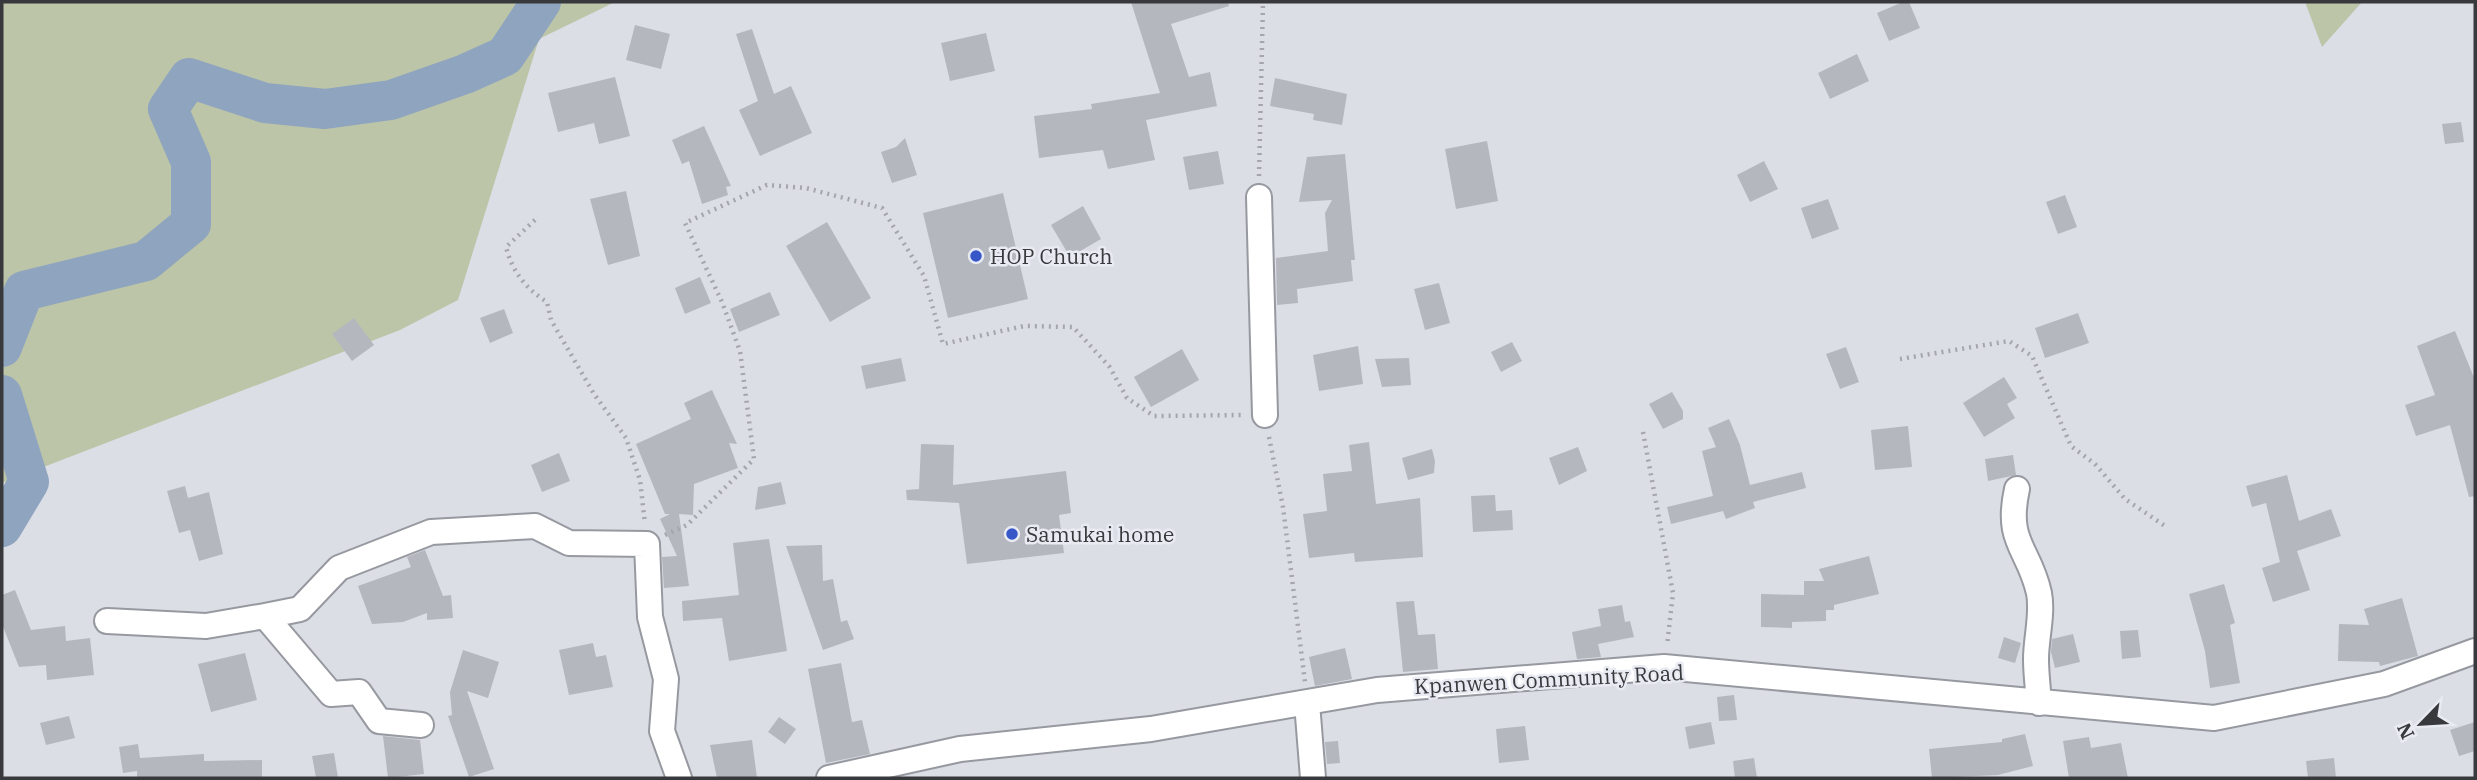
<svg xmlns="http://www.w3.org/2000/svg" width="2477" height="780" font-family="'IBM Plex Serif',serif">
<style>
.green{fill:#bdc5a8}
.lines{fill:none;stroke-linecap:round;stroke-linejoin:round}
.river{stroke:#8fa4bf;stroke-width:40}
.building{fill:#b4b7be}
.minor-casing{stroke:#9799a0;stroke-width:28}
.path{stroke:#a4a6ac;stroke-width:4.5;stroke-dasharray:2 5;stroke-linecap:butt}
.minor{stroke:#fff;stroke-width:24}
.poi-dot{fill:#3757c8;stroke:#e9ebf3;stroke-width:2.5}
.labels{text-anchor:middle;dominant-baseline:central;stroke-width:5;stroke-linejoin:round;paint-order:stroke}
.poi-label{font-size:21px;fill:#38393c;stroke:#e9ebf3;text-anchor:start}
.street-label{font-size:21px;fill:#38393c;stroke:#e9ebf3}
</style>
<rect width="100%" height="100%" fill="#dcdee6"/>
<!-- green -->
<path class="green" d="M2,2H615L539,39L458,300L400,330L2,483Z
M2305,2H2362L2322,47Z"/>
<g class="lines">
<!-- river -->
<path class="river" d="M2,347L24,291L146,261L191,224V162L168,109L189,78L265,103L325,109L391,100L465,74L505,56L541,2
M2,395L29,482L2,527"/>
</g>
<!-- building -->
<path class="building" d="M1131,2H1228L1229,6L1171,24L1189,77L1210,72L1217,106L1146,120L1155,160L1108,169L1103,150L1039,158L1034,116L1092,109L1091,104L1160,93Z
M1903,2H1909L1920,28L1889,41L1877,13Z
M635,25L670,34L661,69L626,60Z
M752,29L774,94L791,86L812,133L760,156L739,110L758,101L736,34Z
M986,33L995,71L950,81L941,43Z
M1857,54L1869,81L1830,99L1818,73Z
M615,77L630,136L599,144L594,123L558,132L548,93Z
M1275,78L1347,94L1342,125L1313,120L1314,114L1270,106Z
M2461,122L2464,142L2445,144L2442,124Z
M704,126L731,186L726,187L728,195L702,204L689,161L682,164L672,140Z
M905,138L917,175L892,183L881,152L896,147Z
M1487,141L1498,201L1456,209L1445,149Z
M1218,151L1224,184L1189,190L1183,157Z
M1345,154L1355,260H1351L1353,281L1297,289L1298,303L1277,305L1276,258L1328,251L1325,213L1332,200L1299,202L1307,157Z
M1764,161L1778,189L1750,202L1737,175Z
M626,191L640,256L608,265L590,199Z
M1003,193L1028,299L948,318L923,213Z
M2065,195L2077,227L2058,234L2046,202Z
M1828,199L1839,229L1812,239L1801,208Z
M1083,206L1101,239L1070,257L1051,225Z
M827,222L871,298L830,322L786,246Z
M700,277L711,303L685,314L675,288Z
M1439,283L1450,323L1425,330L1414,289Z
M770,292L780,315L739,332L730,309Z
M504,309L513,333L490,343L480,318Z
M2078,313L2089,343L2045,358L2035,328Z
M354,318L374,345L352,361L332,334Z
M2455,331L2475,380V496L2469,497L2450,425L2416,436L2405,405L2435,395L2417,346Z
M1512,342L1522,361L1501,372L1491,352Z
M1358,346L1363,384L1319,391L1313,355Z
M1846,347L1859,382L1840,389L1826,354Z
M1182,349L1199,380L1151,407L1134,377Z
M901,358L906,381L866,389L861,366Z
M1409,358L1411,385L1382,387L1375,359Z
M2004,377L2017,398L2007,404L2015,418L1984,437L1963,403Z
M712,390L737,444L729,443L738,468L694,484L693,515L679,514L689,586L664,588L662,557L677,556L660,519L670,514H665L636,444L691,419L684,403Z
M1672,392L1683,411V419L1663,429L1649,404Z
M1729,419L1740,445L1750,485L1802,472L1806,488L1753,502L1755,508L1726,519L1723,511L1671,524L1667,507L1713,496L1702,451L1716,447L1708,428Z
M1908,426L1912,467L1875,470L1871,430Z
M1369,442L1376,504L1420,498L1423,557L1355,562L1354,553L1309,558L1303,514L1327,511L1323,474L1352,471L1349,445Z
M921,444L954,445L953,485L1066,471L1071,513L1059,515L1064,553L967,564L959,503L907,500L906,490L919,489Z
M1578,447L1587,471L1559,485L1549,458Z
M1432,449L1435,461L1434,473L1408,480L1402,458Z
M559,453L570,481L542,492L531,465Z
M2013,455L2016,475L1988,481L1985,459Z
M2287,475L2299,521L2331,509L2341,536L2297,551L2310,590L2273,602L2262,568L2280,562L2266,503L2252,507L2246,486Z
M781,482L786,504L755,510L758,487Z
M185,486L188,498L209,492L223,554L199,561L190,530L179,533L167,491Z
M1495,495L1496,511L1512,510L1513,530L1473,532L1471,496Z
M769,539L787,651L729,661L722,618L683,621L682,601L739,595L733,543Z
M822,545L823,581L833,579L841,622L847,620L854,639L823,650L786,546Z
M425,550L443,596L451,595L453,618L427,620V613L403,622L372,624L358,586L411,567L407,557Z
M1869,556L1879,594L1834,605V610H1826V621L1792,622V628L1761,627V594L1804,595V581H1824L1819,569Z
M2224,584L2235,623L2230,625L2240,683L2210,688L2205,651L2189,594Z
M15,590L31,630L65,626L66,641L90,638L94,675L47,680L46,665L19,667L2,624V595Z
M2402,598L2418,656L2380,666L2379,662L2338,661L2339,624L2369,625L2364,609Z
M1414,601L1418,635L1435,634L1438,669L1403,672L1396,602Z
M1622,605L1625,622L1630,621L1634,637L1598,644L1601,657L1577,659L1572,632L1601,626L1598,609Z
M2138,630L2141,657L2122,659L2120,631Z
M2073,634L2080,662L2055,668L2051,652L2052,639Z
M2004,637L2021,643L2015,663L1998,658Z
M593,643L596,657L606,655L613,687L569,695L559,650Z
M1345,648L1352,679L1315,686L1309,657Z
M463,650L499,662L488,698L467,691L494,769L469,777L448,716L452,715L450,692Z
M245,653L257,700L211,712L198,664Z
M841,663L852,722L862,720L870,754L826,763L808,669Z
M1734,695L1737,720L1719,721L1717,697Z
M69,716L75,738L46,745L40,723Z
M779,717L796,729L785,744L768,732Z
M1711,722L1715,744L1689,749L1685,727Z
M2475,722V751L2459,756L2450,730Z
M1525,726L1529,760L1499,763L1496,729Z
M2025,734L2033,766L1998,775L1932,778L1929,749L2002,742V739Z
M383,736L420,740L424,774L388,778Z
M2089,737L2091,748L2121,743L2128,778H2069L2063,741Z
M752,740L757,778H717L710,745Z
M1338,741L1340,763L1327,764L1325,742Z
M138,744L140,758L204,754V761L262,760V778H137V771L123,773L119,747Z
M334,753L338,778H316L312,756Z
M1754,758L1757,778H1735L1733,761Z
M2334,758L2336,778H2308L2306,761Z"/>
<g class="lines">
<defs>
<path id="minor" d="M1259,197L1265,415
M2017,489C2005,543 2029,548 2039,593C2043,614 2036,638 2036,659C2036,674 2038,688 2039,703
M265,616L300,609L339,568L431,532L535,526L569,543L647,544L650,617L666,679L662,731L679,778
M107,621L206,626L265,616L331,694L359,692L379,721L421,725
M1307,703L1313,778
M829,778L960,749L1151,729L1377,690L1664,667L2214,718L2384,684L2475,651"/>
</defs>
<!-- minor casing -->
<use href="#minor" class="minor-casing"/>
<!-- path -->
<path class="path" d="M1259,176L1263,2
M535,220L506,247C512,271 526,289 547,302L551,320L594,394L626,438L640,480L645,524
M1900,359L2009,341L2032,356L2071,446L2095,464L2125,499L2165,526
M1643,432L1673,593L1667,646
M1269,437L1283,507L1305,682
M665,535L687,525L754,459L740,351L722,302L685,223L767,185L806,188L882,208L924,276L943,344L1024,326L1073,327L1109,366L1127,398L1154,416L1244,415"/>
<!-- minor -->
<use href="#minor" class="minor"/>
</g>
<!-- markers -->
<g class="poi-dot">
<circle cx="976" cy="256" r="7"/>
<circle cx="1012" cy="534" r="7"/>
</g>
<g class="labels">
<!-- poi labels -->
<g class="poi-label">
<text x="990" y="256">HOP Church</text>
<text x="1026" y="534">Samukai home</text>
</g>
<!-- street labels -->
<g class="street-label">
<text transform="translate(1549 679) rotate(-3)">Kpanwen Community Road</text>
</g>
</g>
<!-- border -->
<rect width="2477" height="780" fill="none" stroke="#38393c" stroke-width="7"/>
<!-- north arrow -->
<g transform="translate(2421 724) rotate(245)" stroke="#e9ebf3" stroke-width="5" paint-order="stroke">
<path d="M0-5L12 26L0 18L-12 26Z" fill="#38393c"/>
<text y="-10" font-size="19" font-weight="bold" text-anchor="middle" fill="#38393c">N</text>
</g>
</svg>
